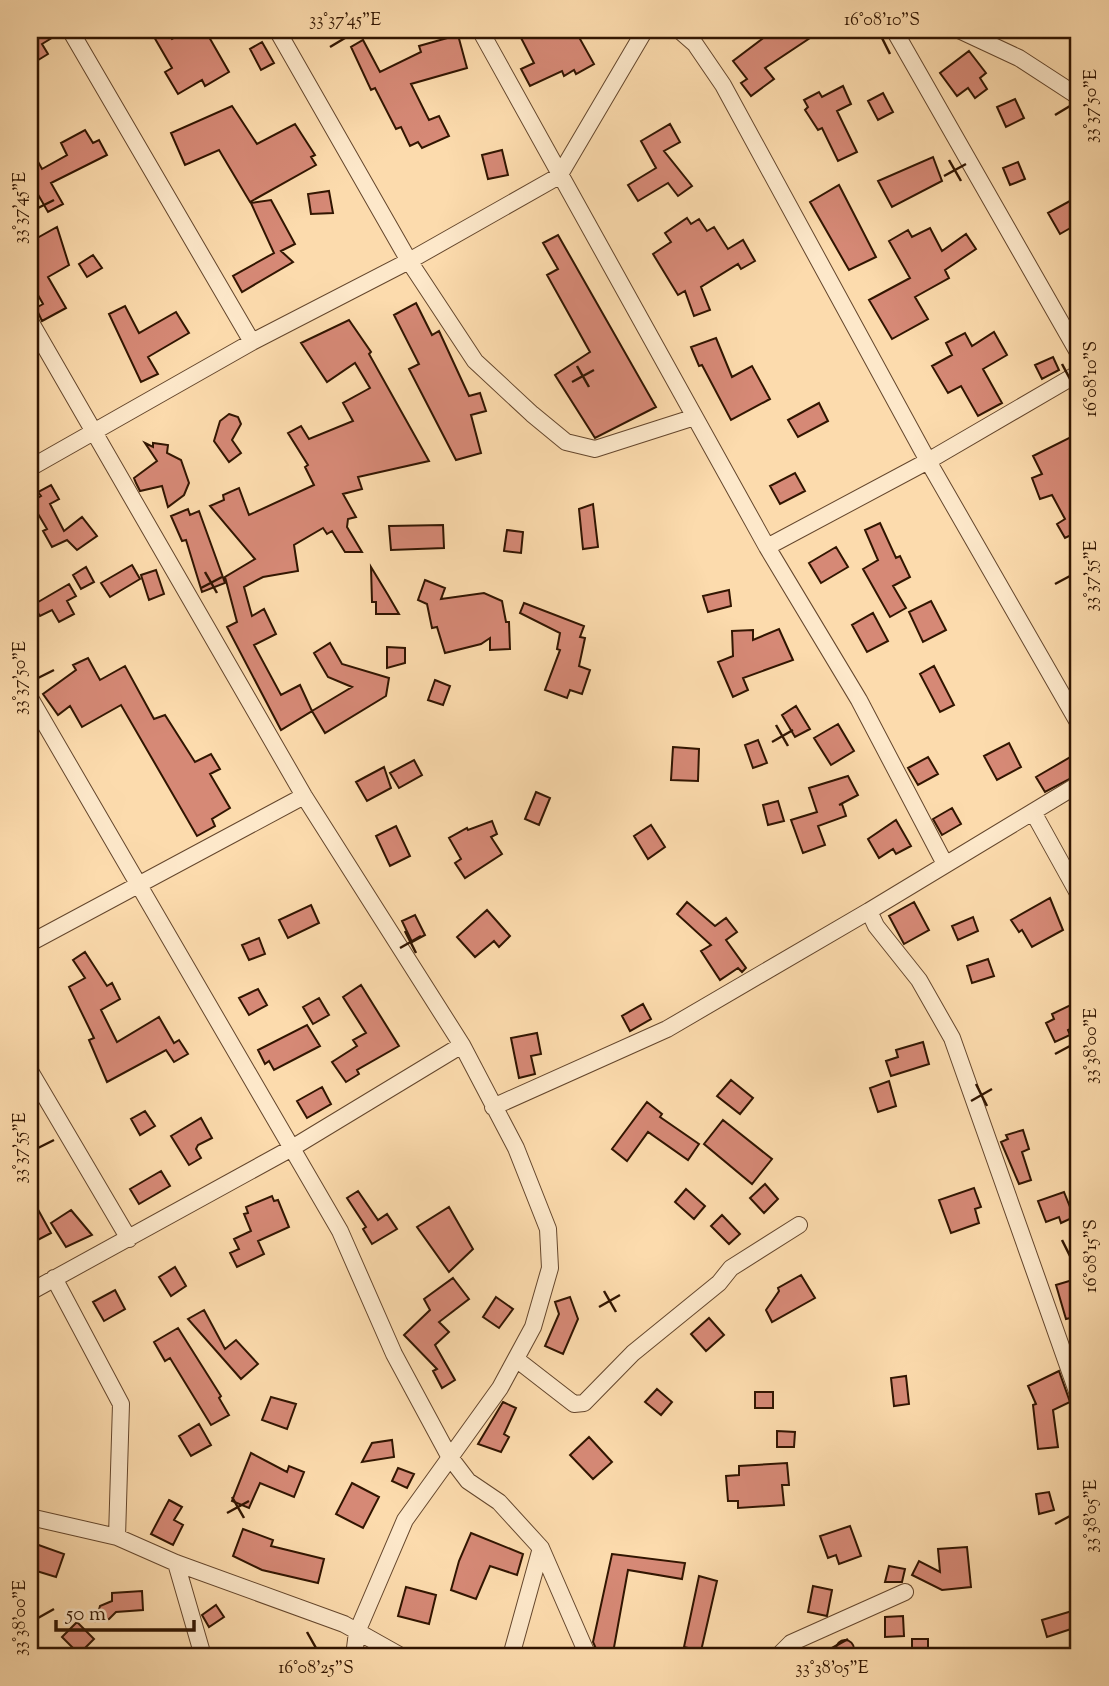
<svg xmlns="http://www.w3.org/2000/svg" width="1109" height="1686" font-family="'Sorts Mill Goudy',serif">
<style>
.building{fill:#d68976;stroke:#311501;stroke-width:2}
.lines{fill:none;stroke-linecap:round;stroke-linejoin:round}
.minor-casing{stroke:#64462c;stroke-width:18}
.minor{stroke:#fde8ca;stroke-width:16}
.ticks{fill:none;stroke:#311501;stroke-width:2.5}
.neatline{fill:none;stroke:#311501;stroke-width:2.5}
.ticks-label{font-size:18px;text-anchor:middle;fill:#311501}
</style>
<rect width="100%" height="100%" fill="#fcdbad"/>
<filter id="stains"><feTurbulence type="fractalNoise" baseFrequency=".00286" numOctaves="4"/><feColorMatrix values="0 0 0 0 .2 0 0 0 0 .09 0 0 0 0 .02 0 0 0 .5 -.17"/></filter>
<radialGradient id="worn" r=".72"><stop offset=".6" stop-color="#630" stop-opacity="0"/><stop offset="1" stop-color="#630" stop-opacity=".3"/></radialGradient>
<!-- building -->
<path class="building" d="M30,30H60V33L42,44L48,54L30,65Z
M150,30H166L172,39L188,30H205L229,72L205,86L202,80L178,94L165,72L172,68Z
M528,30H575L594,64L576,74L574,70L564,76L562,71L530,86L521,69L534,63L519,34Z
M774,30H822L765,68L774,79L751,96L741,83L747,79L733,61Z
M458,35L467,68L411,84L429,120L439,116L449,136L422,148L418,142L410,146L401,127L396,129L375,88L371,90L351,47L363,40L380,72L421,52L419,46Z
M262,42L274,63L261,70L250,49Z
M969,51L986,73L980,78L987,89L975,98L968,88L957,96L940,73Z
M843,86L851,104L837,111L857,152L838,161L822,128L818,130L805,110L808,107L804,100L819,92L822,97Z
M883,93L893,112L878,120L868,101Z
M1015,99L1024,118L1006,127L997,107Z
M232,106L257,144L295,124L315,155L311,157L316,165L250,202L219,150L185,165L171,133Z
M670,124L680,142L664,151L692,186L678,196L668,183L638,201L628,185L656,168L641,141Z
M85,130L93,143L99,140L107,155L51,183L63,204L48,212L36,191L30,194V147L42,169L67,155L61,143Z
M502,150L508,175L488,179L482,155Z
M933,157L942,181L892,207L878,181Z
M1018,162L1025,179L1010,185L1003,168Z
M839,185L876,257L849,270L810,202Z
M329,191L333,213L311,214L308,194Z
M1079,196V223L1060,234L1048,213Z
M271,200L295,244L281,251L293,262L242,292L233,276L274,253L251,203Z
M687,218L691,224L699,219L707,231L714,227L728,249L743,240L755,261L741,269L738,264L701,287L710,310L694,316L685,291L678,295L653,254L671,242L665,233Z
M57,227L69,265L48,277L66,308L42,321L36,308L43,304L30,281V242Z
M930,228L942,251L966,234L976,249L945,270L949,278L915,297L928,319L892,339L869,300L910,278L889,241L908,230L912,237Z
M558,235L656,407L595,438L555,375L590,352L547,275L558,269L543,243Z
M93,255L102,268L87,277L79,264Z
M416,303L432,335L439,331L469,396L480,393L486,411L471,415L481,453L456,460L409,369L419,364L394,315Z
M125,306L139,333L176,312L189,333L148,357L158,374L141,382L109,314Z
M349,320L371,352L369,354L429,461L358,477L362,489L343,494L356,517L348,519L347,527L362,552H345L332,531L327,534L323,528L294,545L298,571L263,577L244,587L252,616L264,609L276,634L254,645L281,695L300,685L312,711L281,730L227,627L237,622L225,577L255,559L210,506L224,500L223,495L239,488L249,515L314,485L305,467L308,465L288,433L301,426L309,439L353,421L343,403L370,388L355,363L327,382L301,343Z
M994,332L1007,355L983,369L1002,403L978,416L961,386L948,393L932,366L952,355L946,343L965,333L972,346Z
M716,338L732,377L752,366L770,399L731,420L702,365L699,366L691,347Z
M1053,357L1059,370L1042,379L1035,365Z
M819,403L828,421L798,437L788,420Z
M229,414L238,417L241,424L232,440L241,453L229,462L214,441L220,421Z
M1079,433V544L1073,534L1065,538L1057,524L1065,519L1052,495L1040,499L1032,478L1042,474L1033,456Z
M145,443L153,447V443L168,445L167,453L181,460L189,483L184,495L168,507L162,486L140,491L136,483L134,478L157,461Z
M795,473L805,491L780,504L770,486Z
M51,485L59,499L50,504L64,531L82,517L97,536L77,550L67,540L52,547L43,531L47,529L31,502L41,496L38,492Z
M593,504L598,547L583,549L579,509Z
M188,509L190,515L199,511L225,583L202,592L186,540L182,541L171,516Z
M880,523L896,558L900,556L910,577L893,586L906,608L890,617L863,569L878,560L865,530Z
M443,525L444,548L391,550L389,526Z
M507,530L523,532L521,553L504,551Z
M836,547L848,567L821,583L809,563Z
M132,565L140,579L110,597L101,583Z
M86,567L94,582L81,589L73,575Z
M371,567L388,595L399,614H376V602H372Z
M156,570L164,594L149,600L141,575Z
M425,580L445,588L441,599L484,593L502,601L506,622H509L510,649L490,650V638L481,644L445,653L437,627L432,628L427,604L418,600Z
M69,584L76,596L67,601L74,614L59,622L52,610L40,616L33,605Z
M729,590L731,606L708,612L703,596Z
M931,601L946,630L923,642L909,612Z
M524,603L584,626L580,637L585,638L579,666L590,670L582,694L570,690L567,698L545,690L560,650L557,649L560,633L520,613Z
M873,613L888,641L867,652L852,625Z
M779,629L793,660L743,678L748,690L733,697L718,662L733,656L732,631L753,630V640Z
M330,643L342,664L389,678L386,696L325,733L312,711L352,687L328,677L314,653Z
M387,647L405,648V663L387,668Z
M88,658L100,680L125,666L154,719L165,715L195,762L211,754L220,769L210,774L230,808L212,819L215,826L197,836L121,705L82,727L70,706L58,715L43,694L76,670L73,665Z
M934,666L954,705L940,712L920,674Z
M435,680L450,686L443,705L428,700Z
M796,706L810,729L795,737L782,715Z
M838,724L854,751L831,765L814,738Z
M758,740L767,763L753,768L745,745Z
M1009,743L1021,767L997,780L984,756Z
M673,747L699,749L698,781L671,780Z
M1074,755L1079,764V774L1045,792L1036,777Z
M928,757L938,774L918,785L908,768Z
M414,760L422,775L399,788L390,773Z
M384,767L391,788L367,801L356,782Z
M848,776L858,795L839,805L842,804L846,816L818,826L825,845L803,853L791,820L817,812L809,788Z
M536,792L550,798L539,825L525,819Z
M778,801L784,821L768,825L763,805Z
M952,808L961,824L942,835L933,819Z
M896,820L911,846L896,854L893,849L879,858L868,839Z
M492,821L497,834L491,837L502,854L465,878L455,863L461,859L449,838L467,828L468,830Z
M651,825L665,847L648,859L634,836Z
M396,826L410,856L390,866L376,836Z
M1050,898L1063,930L1032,947L1022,930L1019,932L1011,920Z
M687,902L715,926L726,918L737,932L726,940L746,968L742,972L738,968L720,980L701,951L711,945L677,914Z
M914,902L929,930L904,944L889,916Z
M311,905L319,923L288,938L279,920Z
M487,910L510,936L499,947L494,941L475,957L457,937Z
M415,915L425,935L412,942L402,921Z
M973,917L978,931L958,940L952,926Z
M259,938L265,954L249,960L242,945Z
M85,952L107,986L112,983L120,999L101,1010L117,1042L159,1017L174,1043L179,1040L188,1054L174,1062L166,1050L107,1082L89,1040L94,1038L69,987L85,978L73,960Z
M988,959L994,976L972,983L967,966Z
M361,985L399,1046L357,1070L359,1074L346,1082L332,1062L357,1046L353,1040L366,1033L343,997Z
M258,989L267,1005L249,1015L239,998Z
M319,998L329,1015L313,1024L303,1007Z
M1079,1001V1025L1068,1030L1070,1035L1055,1042L1046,1023L1054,1019L1052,1014Z
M643,1004L651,1019L630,1031L622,1016Z
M307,1025L320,1046L274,1070L269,1061L265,1064L258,1050Z
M537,1033L541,1054L531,1056L535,1074L519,1078L511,1038Z
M923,1042L929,1064L891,1076L886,1061L898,1057L896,1050Z
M731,1080L753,1098L740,1114L717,1096Z
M889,1081L896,1106L878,1112L870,1088Z
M322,1087L331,1104L307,1118L297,1101Z
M647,1102L662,1114L660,1117L699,1144L688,1160L648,1132L627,1161L612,1149Z
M145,1111L155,1126L140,1135L131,1119Z
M201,1118L212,1138L198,1145L196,1149L201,1158L189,1165L171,1136Z
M723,1120L772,1159L752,1184L704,1144Z
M1023,1130L1029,1149L1022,1152L1031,1180L1019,1184L1001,1142L1008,1139L1006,1135Z
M161,1171L170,1186L139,1204L130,1189Z
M765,1184L778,1199L764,1213L750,1198Z
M974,1188L981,1207L975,1209L979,1223L951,1233L939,1200Z
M686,1189L705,1206L694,1219L675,1202Z
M358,1191L378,1220L387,1214L397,1229L372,1244L363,1229L366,1227L347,1198Z
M1064,1192L1074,1217L1061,1223L1059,1217L1046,1222L1038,1201Z
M30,1195L51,1233L30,1244Z
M272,1196L274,1201L278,1200L289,1227L258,1241L264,1254L237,1267L230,1253L239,1249L234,1239L251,1231L244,1214L248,1213L246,1207Z
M449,1207L473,1249L449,1272L417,1227Z
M71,1210L92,1235L66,1247L51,1223Z
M722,1215L740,1234L729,1244L711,1226Z
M175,1267L186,1286L171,1296L159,1277Z
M801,1275L815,1298L772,1322L766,1310L779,1291L778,1288Z
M453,1278L469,1299L439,1322L449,1332L435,1345L455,1380L442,1388L433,1371L437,1369L404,1335L430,1310L424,1299Z
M1079,1278V1316L1066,1319L1056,1285Z
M115,1290L125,1309L104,1321L93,1302Z
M496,1297L513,1309L499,1328L483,1317Z
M570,1297L578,1319L563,1354L545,1346L559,1314L555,1302Z
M204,1310L225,1349L236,1340L258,1364L241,1379L188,1319Z
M709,1318L724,1335L706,1351L691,1334Z
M178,1328L221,1396L219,1398L229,1415L211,1425L170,1358L165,1361L154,1342Z
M1059,1371L1070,1402L1053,1410L1058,1447L1038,1449L1033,1405L1036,1404L1028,1386Z
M906,1376L909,1404L894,1406L891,1378Z
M657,1389L672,1402L661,1415L645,1402Z
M755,1392H773V1408H755Z
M271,1397L296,1404L287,1429L262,1420Z
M503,1402L516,1408L504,1434L509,1437L501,1452L478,1444Z
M199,1424L211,1445L191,1456L179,1436Z
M777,1431L795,1432L794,1447H777Z
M589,1437L612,1462L593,1479L570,1455Z
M392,1440L394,1457L362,1462L372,1443Z
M251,1453L287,1472L289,1466L304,1472L294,1497L260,1483L249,1508L232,1501Z
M787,1463L789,1485H782L784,1505L738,1508V1501H728L726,1476L739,1475V1466Z
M398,1468L414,1474L407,1488L392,1481Z
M352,1483L379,1497L363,1528L336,1514Z
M1049,1492L1054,1510L1039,1514L1036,1494Z
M169,1500L182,1507L174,1520L183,1525L173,1545L151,1534Z
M850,1526L861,1556L839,1564L836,1555L828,1558L820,1536Z
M243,1529L273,1540L271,1546L324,1559L318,1583L262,1570L233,1556Z
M471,1533L523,1554L517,1575L490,1566L476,1599L451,1590L459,1561Z
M33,1543L64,1554L56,1577L30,1569Z
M967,1547L971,1587L942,1590L912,1575L919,1561L940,1572L938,1549Z
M612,1554L685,1563L682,1579L628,1570L613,1653L597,1651L593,1642Z
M889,1566L905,1569L902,1582H885Z
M699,1576L717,1581L701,1651L684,1647Z
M813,1586L832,1590L827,1616L808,1612Z
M406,1587L436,1595L429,1624L398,1616Z
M142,1591L143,1610L116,1612L109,1619L96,1621L100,1606L112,1601V1593Z
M216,1605L224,1617L209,1627L202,1615Z
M1072,1611L1077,1627L1047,1637L1042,1620Z
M903,1616L904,1636L885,1637V1617Z
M77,1622L94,1639L79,1654L62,1637Z
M912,1639H928V1656H912Z
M836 1649a9 9 0 1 1 18 0a9 9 0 1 1-18 0Z"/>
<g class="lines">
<defs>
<path id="minor" d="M70,30L252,342
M277,30L409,261L475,361L532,414L566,442L595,449L695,417
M480,30L767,547L859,700L945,864
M679,30L695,44L723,85L928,461L1079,724
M894,30L1079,354
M959,30L1019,58L1079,97
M30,321L304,796L462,1045L516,1148L548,1229L550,1268L533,1327L500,1388L405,1520L357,1632L354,1656
M30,468L252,342L409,261L559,176L645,30
M767,547L928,461L1079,373
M30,698L340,1231L394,1354L449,1456L468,1481L499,1502L541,1548L588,1656
M1079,784L869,911L876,926L919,980L952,1038L1079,1397
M1033,812L1079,895
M30,943L304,796
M30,1071L129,1239
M493,1107L667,1029L869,911
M54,1278L121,1404L117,1537
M30,1292L292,1148L462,1045
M516,1359L574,1404L584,1403L633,1353L719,1283L731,1268L799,1225
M30,1517L117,1537L176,1563L344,1624L401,1656
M176,1563L203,1656
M511,1656L541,1548
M778,1656L791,1643L905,1592"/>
</defs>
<!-- minor casing -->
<use href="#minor" class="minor-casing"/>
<!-- minor -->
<use href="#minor" class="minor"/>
</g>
<!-- ticks -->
<path class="ticks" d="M882,38L890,54M330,47L345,38M1055,115L1070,106M949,160L961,181M944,176L966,164M38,208L54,200M1062,364L1070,379M577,366L589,387M572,382L594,370M205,572L217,593M1055,584L1070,576M201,588L222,577M38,678L54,670M776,725L788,746M772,742L793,730M405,931L416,953M400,948L421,936M1055,1054L1070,1046M976,1084L987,1106M971,1101L992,1089M38,1148L54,1140M1062,1240L1070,1256M604,1291L616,1312M599,1307L620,1295M232,1497L244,1518M227,1513L249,1501M1055,1524L1070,1516M38,1618L54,1609M307,1632L316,1648M832,1648L848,1639"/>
<!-- margin -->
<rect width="1109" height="1686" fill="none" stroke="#fcdbad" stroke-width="77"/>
<!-- scale -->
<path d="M56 1620v10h138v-10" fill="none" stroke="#311501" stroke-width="3.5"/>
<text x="66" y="1620" font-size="21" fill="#311501" stroke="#fde8ca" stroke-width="5" paint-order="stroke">50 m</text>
<rect x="38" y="38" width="1032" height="1610" class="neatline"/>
<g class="ticks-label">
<text x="345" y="25">33°37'45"E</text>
<text x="882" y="25">16°08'10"S</text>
<text transform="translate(1090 106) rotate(-90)" y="6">33°37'50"E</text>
<text transform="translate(19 208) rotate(-90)" y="6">33°37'45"E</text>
<text transform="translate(1090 379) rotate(-90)" y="6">16°08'10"S</text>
<text transform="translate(1090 576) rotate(-90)" y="6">33°37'55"E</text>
<text transform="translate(19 678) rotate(-90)" y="6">33°37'50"E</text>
<text transform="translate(1090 1046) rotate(-90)" y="6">33°38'00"E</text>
<text transform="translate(19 1148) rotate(-90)" y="6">33°37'55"E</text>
<text transform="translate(1090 1256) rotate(-90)" y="6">16°08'15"S</text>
<text transform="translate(1090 1516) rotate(-90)" y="6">33°38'05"E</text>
<text transform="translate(19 1618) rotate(-90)" y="6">33°38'00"E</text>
<text x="316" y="1673">16°08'25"S</text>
<text x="832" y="1673">33°38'05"E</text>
</g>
<rect width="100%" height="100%" filter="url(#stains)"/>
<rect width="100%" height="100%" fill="url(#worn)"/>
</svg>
